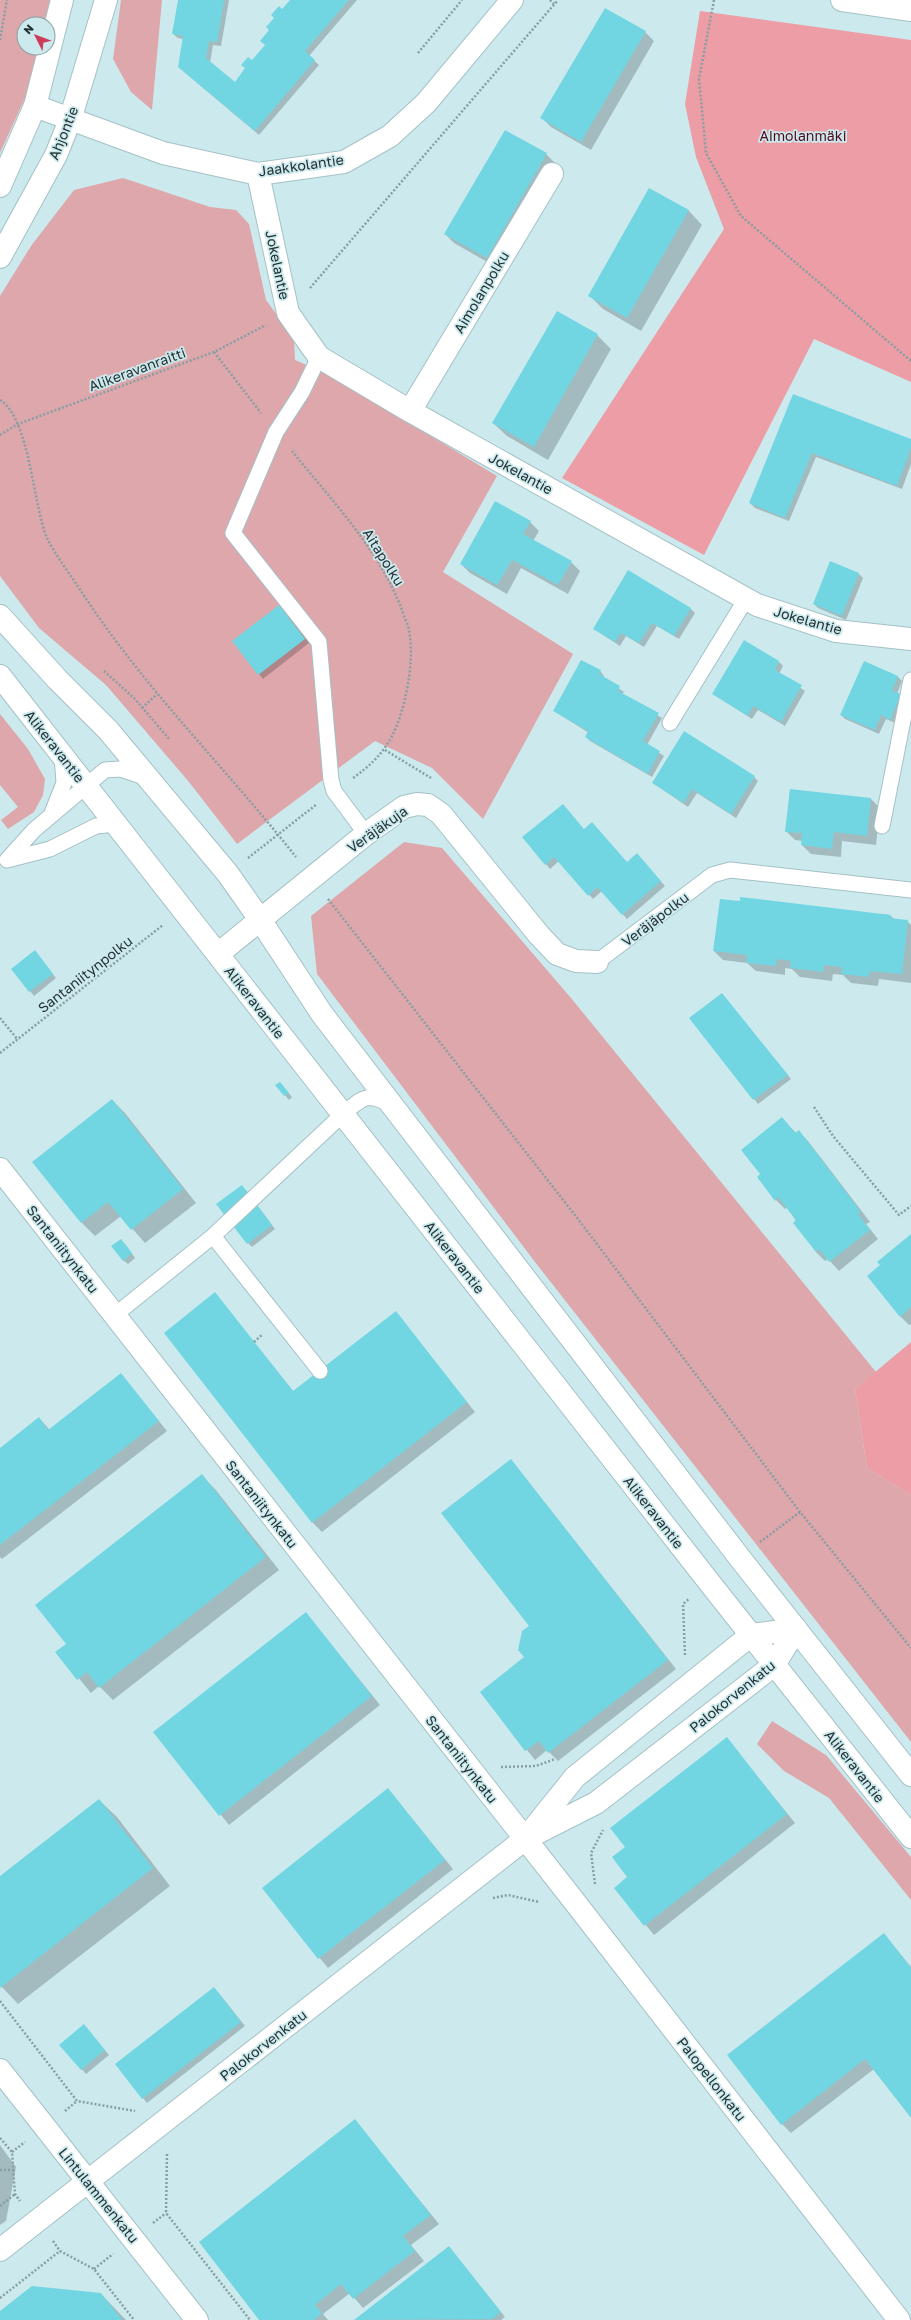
<svg xmlns="http://www.w3.org/2000/svg" width="911" height="2320" font-family="'Golos Text',sans-serif">
<style>
.green{fill:#dda7ac}
.forest{fill:#ec9da5}
.shadow{fill:#0003}
.building{fill:#72d6e2}
.lines{fill:none;stroke-linecap:round;stroke-linejoin:round}
.service-casing{stroke:#a4c1c5;stroke-width:17}
.minor-casing{stroke:#a4c1c5;stroke-width:24}
.secondary-casing{stroke:#a4c1c5;stroke-width:24}
.path{stroke:#889ea1;stroke-width:2.5;stroke-dasharray:2 2;stroke-linecap:butt}
.service{stroke:#fff;stroke-width:15}
.minor{stroke:#fff;stroke-width:22}
.secondary{stroke:#fff;stroke-width:22}
.labels{text-anchor:middle;dominant-baseline:central;stroke-width:3.5;stroke-linejoin:round;paint-order:stroke}
.street-label{font-size:14px;fill:#243032;stroke:#cceaee}
.park-label{font-size:14px;fill:#500a1b;stroke:#cceaee}
</style>
<rect width="100%" height="100%" fill="#cceaee"/>
<!-- green -->
<path class="green" d="M0,0H51L45,24H24V48H39L30,87L0,153Z
M121,0H162L152,110L131,92L113,59Z
M123,178L210,207L236,210L249,224L266,300L294,338L295,360L330,375L497,476L443,572L573,654L483,819L432,768L375,741L237,844L189,782L106,685L39,628L0,576V296L31,246L74,190Z
M0,714L28,749L45,779L43,795L34,812L8,829L1,820L18,807L0,785Z
M404,842L442,848L571,998L876,1372L855,1389L867,1468L911,1495V1742L535,1262L317,974L311,916Z
M772,1721L826,1755L911,1857V1900L829,1798L784,1771L757,1744Z"/>
<!-- forest -->
<path class="forest" d="M700,11L911,40V382L814,339L704,555L562,478L724,229L696,157L685,104Z
M911,1342V1495L867,1468L855,1389Z"/>
<!-- shadow -->
<path class="shadow" d="M179,0H229L221,46L213,45L210,63L235,84L266,46L270,30L292,0H357L309,56L319,65L259,135L183,71V39L178,38L173,34Z
M645,32L654,41L591,150L551,127L542,118Z
M546,154L555,163L496,267L454,243L445,234Z
M649,189L689,211L702,225L641,331L603,309L590,296Z
M597,335L611,349L548,460L507,436L493,423Z
M793,396L911,440V464L902,489L816,457L789,521L755,508L750,503Z
M530,522L539,531L533,541L571,562L580,571L568,594L521,568L507,594L470,573L461,564Z
M831,562L859,574L863,578L846,620L818,608L814,604Z
M690,608L695,613L679,639L657,626L644,647L626,636L620,646L594,629Z
M283,610L309,643L263,679L259,674Z
M744,642L779,662L783,666L779,674L805,691L785,726L758,710L752,719L713,694Z
M865,662L898,677L902,681L897,694L901,695L895,723L886,719L879,734L845,719L841,715Z
M600,671L604,676L603,678L624,692L622,694L662,718L647,745L664,756L652,777L590,741L586,737L589,733L554,711Z
M754,777L758,781L736,818L697,793L688,807L653,783Z
M790,790L871,799L880,808L876,845L842,841L841,857L811,854L802,845L803,841L795,840L786,831Z
M585,830L628,863L641,859L665,886L627,919L602,891L593,899L559,861L550,869L523,837Z
M721,900L890,915L895,920L907,921L911,925V983L879,979L878,986L851,983L843,975L833,974L832,981L800,977L792,969L785,968V975L756,971L747,963L723,960L714,951Z
M39,956L56,978L34,996L30,991Z
M722,994L791,1079L758,1104L691,1018Z
M280,1083L292,1097L289,1100L277,1085Z
M112,1100L125,1113L196,1203L145,1243L121,1216L95,1236L82,1223Z
M782,1118L796,1133L799,1132L808,1141L870,1222L866,1224L878,1239L839,1271L828,1259L825,1261L816,1252L787,1207L785,1209L776,1200L761,1174Z
M246,1190L275,1229L252,1247L248,1243Z
M911,1235V1324L909,1325L900,1316Z
M125,1244L135,1258L128,1264L123,1260Z
M215,1294L294,1392L396,1313L475,1412L322,1532L312,1522Z
M121,1374L167,1431L2,1559L0,1557V1449L39,1418L50,1430Z
M511,1460L676,1669L558,1761L547,1750L535,1760L481,1693L526,1658L530,1626Z
M202,1476L215,1489L279,1570L113,1700L99,1686L91,1693L57,1652L67,1644Z
M306,1613L380,1705L229,1825L155,1732Z
M726,1738L795,1823L654,1935L615,1888L629,1877L626,1847Z
M388,1789L453,1869L328,1968L263,1888Z
M99,1800L117,1817L170,1886L18,2004L0,1985V1877Z
M884,1934L911,1967V2117L874,2069L791,2133L782,2124Z
M218,1992L245,2026L147,2103L116,2064Z
M88,2030L109,2055L86,2074L61,2045Z
M355,2121L439,2224L411,2245L424,2261L363,2308L350,2293L323,2314L328,2320H261Z
M0,2145L16,2167L6,2221L0,2225Z
M449,2247L505,2317L501,2320H356Z
M101,2294L126,2320H0V2312Z"/>
<!-- building -->
<path class="building" d="M178,0H224L217,42L209,41L206,58L235,82L245,68L241,65L248,57L252,60L265,45L260,41L269,30L266,27L274,18L271,15L279,6L282,9L290,0H349L305,51L315,60L255,131L178,67L183,36L172,34Z
M605,8L646,31L581,142L540,118Z
M505,130L547,153L487,258L444,234Z
M649,188L689,210L627,318L588,296Z
M557,311L598,334L534,447L492,423Z
M793,394L911,439V448L897,486L812,453L785,518L749,503Z
M495,501L531,521L523,534L572,561L558,585L512,560L497,585L460,564Z
M830,561L859,573L842,616L813,604Z
M628,570L691,608L674,636L652,623L639,643L621,633L615,642L593,629Z
M279,605L305,639L258,675L232,641Z
M744,640L779,661L775,670L802,685L781,722L753,706L748,716L712,694Z
M581,660L601,670L599,674L620,686L618,691L659,713L643,741L660,751L648,774L585,737L588,731L553,711Z
M864,661L898,676L892,691L901,694L890,720L881,715L875,730L840,715Z
M684,731L755,776L731,814L692,789L684,803L652,783Z
M790,789L871,798L867,836L834,832L832,849L801,845L802,833L785,832Z
M563,804L584,829L592,822L627,862L637,853L661,881L622,915L597,887L588,896L554,857L545,865L522,837Z
M740,897L891,915L890,918L908,920L902,974L870,971L869,977L841,974L842,967L824,965L823,972L790,968L791,961L777,959L776,966L746,963L747,955L713,951L720,899L740,901Z
M35,950L53,974L29,992L11,969Z
M722,993L788,1075L753,1100L689,1018Z
M280,1082L289,1093L284,1096L275,1085Z
M112,1099L183,1189L131,1230L108,1202L81,1223L32,1162Z
M782,1117L795,1133L799,1130L861,1212L858,1214L870,1230L829,1262L819,1249L816,1252L793,1223L796,1220L778,1197L775,1201L757,1177L760,1174L741,1150Z
M242,1185L272,1225L247,1244L216,1204Z
M911,1234V1307L900,1317L867,1276L880,1265L877,1262Z
M121,1239L132,1253L123,1261L111,1246Z
M215,1292L293,1391L396,1311L467,1402L312,1523L164,1333Z
M121,1373L159,1421L0,1545V1448L39,1417L48,1430Z
M511,1459L668,1660L548,1753L539,1741L525,1751L480,1692L524,1657L518,1650L522,1631L529,1626L441,1513Z
M202,1474L266,1557L99,1688L87,1672L77,1680L55,1652L66,1644L35,1605Z
M306,1612L372,1696L219,1816L153,1732Z
M727,1737L787,1814L644,1926L614,1888L627,1877L612,1857L625,1847L610,1828Z
M388,1788L445,1860L318,1959L262,1888Z
M99,1799L153,1868L0,1988V1876Z
M884,1933L911,1968V2118L865,2059L781,2125L727,2055Z
M214,1987L241,2022L142,2099L115,2064Z
M84,2024L105,2050L81,2070L59,2045Z
M355,2119L431,2215L403,2236L415,2251L353,2299L341,2284L315,2305L322,2313L314,2320H259L199,2242Z
M449,2246L501,2312L492,2319L354,2320Z
M32,2286L101,2293L122,2320H0V2311Z"/>
<g class="lines">
<defs>
<path id="service" d="M319,357L302,392L276,432L233,533L319,642L331,780L334,791L366,834
M670,723L746,599
M52,813L64,783L62,755
M882,826L911,680
M7,860L34,830L105,770L120,769L147,778
M7,860L50,849L96,826L116,824
M597,962L712,875L730,870L911,890
M213,1236L320,1371
M115,1315L213,1236L343,1114C363,1098 365,1092 390,1104"/>
<path id="minor" d="M842,0L911,10
M35,106L163,153L258,174L344,162L390,136L426,103L512,0
M258,174L288,313L319,357L410,411L757,605L836,631L911,639
M410,411L552,174
M218,954L366,834L404,807L417,804L428,805L441,814L539,935L557,954L576,961L597,962
M0,1169L574,1901L899,2320
M530,1833L575,1777L751,1635L796,1629
M0,2070L197,2320
M0,2250L525,1839L596,1803L774,1665L796,1629"/>
<path id="secondary" d="M0,186L35,106L62,0
M0,257L56,155L70,120L106,0
M0,616L57,679L108,730L228,874L261,921L322,1014L739,1557L911,1775
M0,676L709,1582L911,1837"/>
</defs>
<!-- service casing -->
<use href="#service" class="service-casing"/>
<!-- minor casing -->
<use href="#minor" class="minor-casing"/>
<!-- secondary casing -->
<use href="#secondary" class="secondary-casing"/>
<!-- path -->
<path class="path" d="M550,0L554,4
M714,0L699,79L706,153L741,216L911,361
M0,40L7,0
M418,53L462,0
M310,288L558,0
M214,352L261,413
M0,400C30,418 33,506 47,538C56,556 70,574 81,591C143,687 225,767 296,857
M0,435L18,424L214,352L266,325
M292,451C332,501 379,549 402,610C404,617 408,624 409,630C413,653 410,677 405,699C396,736 384,756 353,778
M104,671L135,699L169,739
M142,708L157,694
M385,750L431,778
M248,858L317,804
M328,899L578,1219L800,1512L911,1648
M0,1018L18,1040
M0,1053L163,925
M814,1107L833,1136L899,1215L911,1206
M254,1342L263,1334
M760,1542L800,1512
M685,1655L683,1604L689,1599
M501,1767L536,1766L555,1759
M595,1884L591,1853L603,1830
M493,1898L508,1895L539,1902
M0,2001L77,2101L135,2111
M65,2111L77,2101
M0,2138L12,2152L15,2194L20,2201
M12,2152L25,2142
M167,2154L166,2213L250,2320
M0,2170H14
M0,2206L15,2194
M153,2223L166,2213
M53,2241L60,2251L94,2269L134,2320
M94,2269L113,2254
M0,2298L60,2251"/>
<!-- service -->
<use href="#service" class="service"/>
<!-- minor -->
<use href="#minor" class="minor"/>
<!-- secondary -->
<use href="#secondary" class="secondary"/>
</g>
<g class="labels">
<!-- street labels -->
<g class="street-label">
<text transform="translate(63 133) rotate(-68)">Ahjontie</text>
<text transform="translate(301 165) rotate(-8)">Jaakkolantie</text>
<text transform="translate(278 265) rotate(78)">Jokelantie</text>
<text transform="translate(481 292) rotate(-59)">Aimolanpolku</text>
<text transform="translate(137 369) rotate(-20)">Alikeravanraitti</text>
<text transform="translate(521 473) rotate(29)">Jokelantie</text>
<text transform="translate(384 557) rotate(58)">Aitapolku</text>
<text transform="translate(808 620) rotate(16)">Jokelantie</text>
<text transform="translate(55 746) rotate(52)">Alikeravantie</text>
<text transform="translate(377 829) rotate(-35)">Veräjäkuja</text>
<text transform="translate(655 919) rotate(-37)">Veräjäpolku</text>
<text transform="translate(85 974) rotate(-38)">Santaniitynpolku</text>
<text transform="translate(255 1002) rotate(52)">Alikeravantie</text>
<text transform="translate(63 1249) rotate(52)">Santaniitynkatu</text>
<text transform="translate(455 1257) rotate(52)">Alikeravantie</text>
<text transform="translate(262 1504) rotate(52)">Santaniitynkatu</text>
<text transform="translate(654 1512) rotate(52)">Alikeravantie</text>
<text transform="translate(732 1696) rotate(-39)">Palokorvenkatu</text>
<text transform="translate(462 1759) rotate(52)">Santaniitynkatu</text>
<text transform="translate(855 1766) rotate(52)">Alikeravantie</text>
<text transform="translate(263 2045) rotate(-38)">Palokorvenkatu</text>
<text transform="translate(712 2079) rotate(52)">Palopellonkatu</text>
<text transform="translate(99 2195) rotate(51)">Lintulammenkatu</text>
</g>
<!-- park labels -->
<g class="park-label">
<text x="803" y="135">Aimolanmäki</text>
</g>
</g>
<!-- north arrow -->
<g transform="translate(36 36) rotate(312)"><circle r="19" fill="#cceaee" stroke="#89a0a3"/>
<path d="M0-3L7 15L0 10L-7 15Z" fill="#cd3d5b"/>
<text y="-6" font-size="11" font-weight="bold" text-anchor="middle" fill="#243032">N</text>
</g>
</svg>
